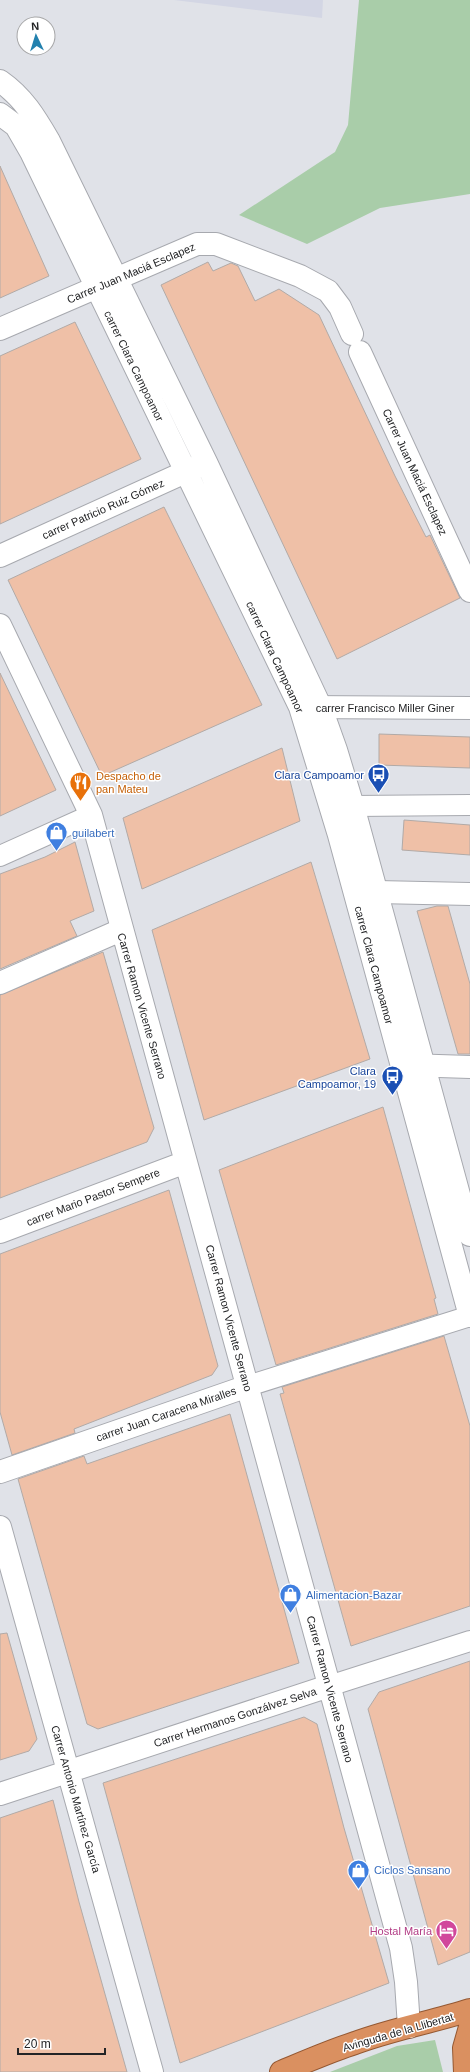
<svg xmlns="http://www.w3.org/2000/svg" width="470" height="2072" font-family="Helvetica,sans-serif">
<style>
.built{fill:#d3d6e4}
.green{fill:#a9cda9}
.building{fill:#efc0a7;stroke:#b1aaa7}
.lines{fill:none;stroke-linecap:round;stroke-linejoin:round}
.pedestrian-casing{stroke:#a7a9af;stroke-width:22}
.minor-casing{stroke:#a7a9af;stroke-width:24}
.tertiary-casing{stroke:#a7a9af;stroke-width:24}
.trunk-casing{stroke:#945832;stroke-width:24}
.pedestrian{stroke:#fff;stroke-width:20}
.minor{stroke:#fff;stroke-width:22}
.tertiary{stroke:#fff;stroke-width:22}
.trunk{stroke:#da9060;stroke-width:22}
.labels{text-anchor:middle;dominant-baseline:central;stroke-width:3;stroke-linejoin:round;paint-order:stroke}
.street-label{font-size:11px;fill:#232426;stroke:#fff}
.transit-label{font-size:11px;fill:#164399;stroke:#fff;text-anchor:end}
.food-label{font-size:11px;fill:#c56008;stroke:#fff;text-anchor:start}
.shop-label{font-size:11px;fill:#366cbe;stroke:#fff;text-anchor:start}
.hotel-label{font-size:11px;fill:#b23c85;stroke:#fff;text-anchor:end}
</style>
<rect width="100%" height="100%" fill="#e0e2e8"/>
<!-- built -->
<path class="built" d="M174,0H323L322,18Z"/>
<!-- green -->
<path class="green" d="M359,0H470V194L380,208L307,244L239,215L335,152L348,125Z
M435,2040L443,2072H330L397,2046Z"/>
<!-- building -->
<path class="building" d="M0,166L49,276L0,298Z
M208,262L213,271L231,263L238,266L255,301L279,289L319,315L395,476L426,537L430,535L460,598L337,659L161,285Z
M75,322L141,459L0,524V356Z
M164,507L262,705L102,776L8,580Z
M0,673L56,790L0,816Z
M379,734L470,737V768L379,765Z
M282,748L300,821L142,889L123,818Z
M404,820L470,825V855L402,850Z
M75,842L94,911L70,921L77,936L0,969V874L45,857Z
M311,862L370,1059L204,1120L152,930Z
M437,906H448L470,984V1054H458L417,911Z
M103,952L154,1128L147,1142L0,1198V995Z
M383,1107L436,1298L434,1299L438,1314L276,1365L219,1170Z
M169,1190L218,1366L212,1375L74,1429L75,1433L12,1455L0,1412V1254Z
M444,1336L470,1426V1606L351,1646L280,1394L284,1393L282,1387Z
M230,1414L299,1663L98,1729L87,1724L18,1479L84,1456L87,1464Z
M7,1633L37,1739L29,1751L0,1760V1634Z
M470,1661V1952L438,1965L368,1709L379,1692Z
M304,1717L317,1724L344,1828L389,1983L180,2063L103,1783Z
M53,1800L79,1902L127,2072H0V1818Z"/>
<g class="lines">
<defs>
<path id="pedestrian" d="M353,806L470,805
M0,856L91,815
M248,1386L470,1316
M329,1686L470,1641"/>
<path id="minor" d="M0,329L197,244H216L300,276L328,291L340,307L352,334
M360,352L470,591
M0,556L203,464
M0,625L91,815L401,1948L406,1982L409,2027
M303,707L470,708
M358,897L377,892L470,894
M0,983L121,930
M407,1065L470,1067
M0,1232L186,1162
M0,1472L248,1386
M0,1527L152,2072
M0,1794L329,1686"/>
<path id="tertiary" d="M0,81C23,97 35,117 49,141L206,462L321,708L336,750L353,806L470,1235
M0,114L16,126L31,152L300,707L339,835L470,1316"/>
<path id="trunk" d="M281,2072C305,2062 330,2051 355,2043C393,2029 432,2022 470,2010
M465,2072L464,2048L470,2027"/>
</defs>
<!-- pedestrian casing -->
<use href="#pedestrian" class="pedestrian-casing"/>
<!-- minor casing -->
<use href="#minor" class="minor-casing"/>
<!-- tertiary casing -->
<use href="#tertiary" class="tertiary-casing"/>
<!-- trunk casing -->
<use href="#trunk" class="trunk-casing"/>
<!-- pedestrian -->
<use href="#pedestrian" class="pedestrian"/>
<!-- minor -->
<use href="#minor" class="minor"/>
<!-- tertiary -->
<use href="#tertiary" class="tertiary"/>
<!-- trunk -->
<use href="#trunk" class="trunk"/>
</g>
<!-- icons -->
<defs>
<symbol id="bus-pin" viewBox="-11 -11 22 30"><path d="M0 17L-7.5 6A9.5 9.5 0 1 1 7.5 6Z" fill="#1a4fb4" stroke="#fff"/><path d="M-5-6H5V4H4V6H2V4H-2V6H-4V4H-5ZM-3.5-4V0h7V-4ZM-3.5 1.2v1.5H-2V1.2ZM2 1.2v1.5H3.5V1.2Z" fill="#fff"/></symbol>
<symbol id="restaurant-pin" viewBox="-11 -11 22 30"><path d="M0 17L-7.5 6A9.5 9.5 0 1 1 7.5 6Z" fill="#e8710a" stroke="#fff"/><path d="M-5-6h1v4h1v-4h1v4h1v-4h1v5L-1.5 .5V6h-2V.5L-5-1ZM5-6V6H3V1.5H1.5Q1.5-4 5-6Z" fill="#fff"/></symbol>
<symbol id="shop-pin" viewBox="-11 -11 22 30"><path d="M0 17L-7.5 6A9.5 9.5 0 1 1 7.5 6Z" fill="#3f7fe0" stroke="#fff"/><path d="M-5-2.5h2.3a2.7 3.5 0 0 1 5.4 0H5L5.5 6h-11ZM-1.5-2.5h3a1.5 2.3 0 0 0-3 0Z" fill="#fff"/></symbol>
<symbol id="hotel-pin" viewBox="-11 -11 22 30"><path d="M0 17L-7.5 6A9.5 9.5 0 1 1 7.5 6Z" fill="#d1479c" stroke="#fff"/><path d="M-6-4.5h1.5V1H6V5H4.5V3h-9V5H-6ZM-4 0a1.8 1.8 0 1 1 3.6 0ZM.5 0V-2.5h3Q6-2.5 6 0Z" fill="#fff"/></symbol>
</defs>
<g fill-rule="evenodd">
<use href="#bus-pin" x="366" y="762" width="25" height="34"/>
<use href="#restaurant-pin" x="68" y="770" width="25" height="34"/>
<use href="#shop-pin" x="44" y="820" width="25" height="34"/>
<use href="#bus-pin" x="380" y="1064" width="25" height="34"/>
<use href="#shop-pin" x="278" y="1582" width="25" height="34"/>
<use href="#shop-pin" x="346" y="1858" width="25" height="34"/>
<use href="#hotel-pin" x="434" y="1918" width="25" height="34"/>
</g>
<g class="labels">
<!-- street labels -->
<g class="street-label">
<text transform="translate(131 273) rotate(-23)">Carrer Juan Maciá Esclapez</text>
<text transform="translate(134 366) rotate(64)">carrer Clara Campoamor</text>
<text transform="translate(415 472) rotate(65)">Carrer Juan Maciá Esclapez</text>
<text transform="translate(103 509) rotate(-24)">carrer Patricio Ruiz Gómez</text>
<text transform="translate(275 657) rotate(65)">carrer Clara Campoamor</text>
<text x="385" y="708">carrer Francisco Miller Giner</text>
<text transform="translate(374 965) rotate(75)">carrer Clara Campoamor</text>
<text transform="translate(142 1006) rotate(74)">Carrer Ramon Vicente Serrano</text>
<text transform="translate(93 1197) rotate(-21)">carrer Mario Pastor Sempere</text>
<text transform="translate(229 1318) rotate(75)">Carrer Ramon Vicente Serrano</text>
<text transform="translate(166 1414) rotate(-19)">carrer Juan Caracena Miralles</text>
<text transform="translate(330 1689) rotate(75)">Carrer Ramon Vicente Serrano</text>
<text transform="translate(235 1717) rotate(-18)">Carrer Hermanos Gonzálvez Selva</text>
<text transform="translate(76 1799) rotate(74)">Carrer Antonio Martínez García</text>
<text transform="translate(398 2032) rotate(-16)">Avinguda de la Llibertat</text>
</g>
<!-- transit labels -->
<g class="transit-label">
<text x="364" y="775">Clara Campoamor</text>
<text x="376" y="1071">Clara<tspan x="376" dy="13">Campoamor, 19</tspan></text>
</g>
<!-- food labels -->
<g class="food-label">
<text x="96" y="776">Despacho de<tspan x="96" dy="13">pan Mateu</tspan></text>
</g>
<!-- shop labels -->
<g class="shop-label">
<text x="72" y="833">guilabert</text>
<text x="306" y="1595">Alimentacion-Bazar</text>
<text x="374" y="1870">Ciclos Sansano</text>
</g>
<!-- hotel labels -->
<g class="hotel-label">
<text x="432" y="1931">Hostal María</text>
</g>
</g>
<!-- north arrow -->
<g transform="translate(36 36) rotate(356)"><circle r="19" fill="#ffffff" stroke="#a7a7a8"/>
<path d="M0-3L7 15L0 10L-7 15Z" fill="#2381ae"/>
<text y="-6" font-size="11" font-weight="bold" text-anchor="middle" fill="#232426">N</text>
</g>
<!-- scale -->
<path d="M18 2048v6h87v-6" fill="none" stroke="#232426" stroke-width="2"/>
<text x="24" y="2048" font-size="12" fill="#232426" stroke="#ffffff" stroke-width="3" paint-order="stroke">20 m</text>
</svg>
